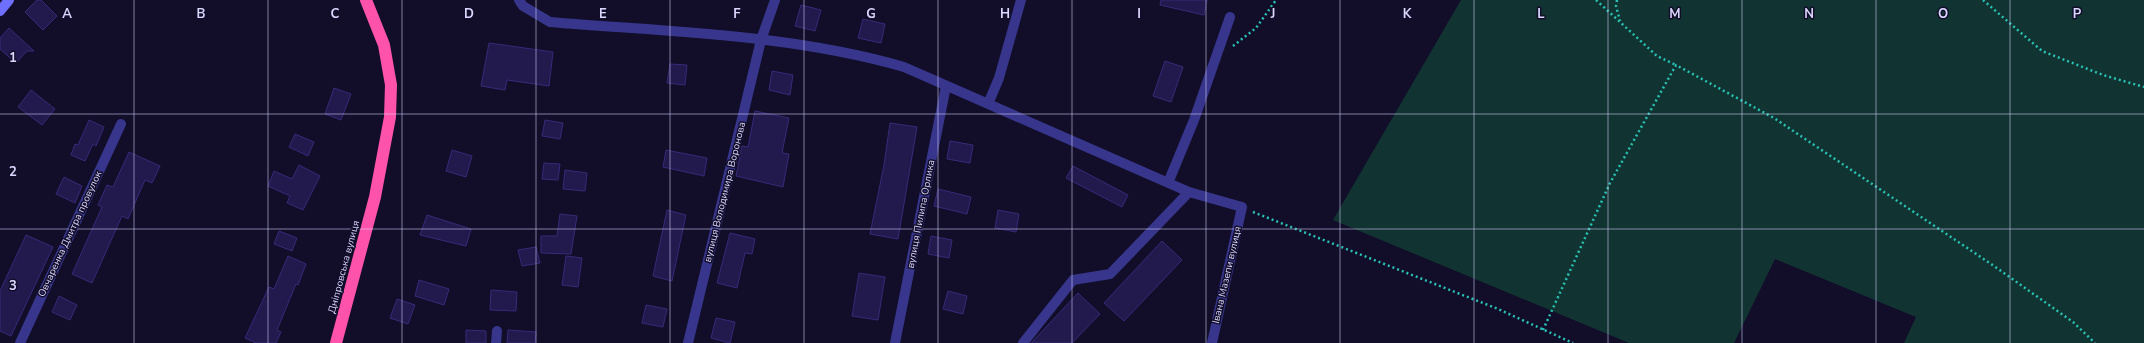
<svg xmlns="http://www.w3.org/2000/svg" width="2144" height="343" font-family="'Nunito Sans',sans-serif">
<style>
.green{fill:#113432}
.building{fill:#22194c;stroke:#372a79}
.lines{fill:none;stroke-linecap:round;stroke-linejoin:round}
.path{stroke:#27c3b5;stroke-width:2.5;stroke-dasharray:2 3;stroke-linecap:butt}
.street{stroke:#37368c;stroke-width:10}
.secondary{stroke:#6e6eff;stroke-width:10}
.highway{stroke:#ff52aa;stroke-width:12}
.grid{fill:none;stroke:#dbd7ff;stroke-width:1;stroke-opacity:0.55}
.labels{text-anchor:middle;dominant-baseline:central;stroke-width:3;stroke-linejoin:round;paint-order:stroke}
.street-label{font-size:10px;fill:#dbd7ff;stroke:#120e2a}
.grid-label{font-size:13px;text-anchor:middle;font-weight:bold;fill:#dbd7ff;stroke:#120e2a;stroke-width:3;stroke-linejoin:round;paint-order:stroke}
</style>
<rect width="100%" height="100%" fill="#120e2a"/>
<!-- green -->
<path class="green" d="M1461,0H2144V343H1904L1916,317L1775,259L1734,343H1629L1333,220Z"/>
<!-- building -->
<path class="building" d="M37,0H41L57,16L43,30L25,12Z
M1161,0H1207L1204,15L1160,5Z
M801,5L821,10L815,31L795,26Z
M863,19L885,24L881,43L858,38Z
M9,28L34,51H27L16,63L0,49V38Z
M489,43L553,52L549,86L507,80L505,90L481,86Z
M1165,61L1183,67L1171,102L1153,96Z
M670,64L687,65L685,85L667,83Z
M772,71L793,75L790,95L769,90Z
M334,88L351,94L341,120L325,114Z
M31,90L55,109L42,125L18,107Z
M755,111L789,118L782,153L789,154L783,187L736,176L742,146L748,147Z
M89,120L104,127L96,146L93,144L85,161L71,155L75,144L78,145Z
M545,120L563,123L560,139L542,136Z
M890,123L917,127L898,239L870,234L884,165Z
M295,134L314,142L308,156L289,147Z
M950,141L973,145L970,163L947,159Z
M452,150L472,156L466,177L446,171Z
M666,150L707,158L704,176L663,167Z
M129,152L160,166L152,183L145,180L128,219L122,216L92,283L72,274L102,207L98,205L107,185L113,187Z
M544,163L560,164L558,180L542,179Z
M299,165L320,176L303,210L287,203L290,196L268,186L274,171L292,179Z
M1073,166L1128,195L1122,207L1066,178Z
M565,170L587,173L585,191L563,189Z
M64,177L82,186L75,203L56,194Z
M938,189L971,197L967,214L934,206Z
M667,210L686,215L672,281L653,276Z
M998,210L1019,214L1016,232L995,228Z
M560,214L577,216L571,254L541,253V236H557Z
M427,215L471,229L466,246L420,235Z
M279,231L297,238L292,251L274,244Z
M730,233L755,239L752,254L745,253L737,288L717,283Z
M26,235L53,247L11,336L0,331V291Z
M931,236L952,240L949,258L928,254Z
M1162,241L1182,260L1124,321L1104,303Z
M536,247L540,263L522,266L518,250Z
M288,256L306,264L298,285L296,284L277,330L281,332L276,343H256L245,338L269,287L274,289Z
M566,256L582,258L578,287L562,285Z
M859,273L885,277L878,320L852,316Z
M419,280L449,289L444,305L415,296Z
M491,290L517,292L516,311L490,310Z
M948,291L967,296L963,314L943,309Z
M1078,293L1100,314L1072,343H1031Z
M59,296L77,305L70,320L52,312Z
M397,299L415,305L408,324L390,318Z
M646,305L667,309L663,327L642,323Z
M716,318L735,322L730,343L711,338Z
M466,330L486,331V343H466Z
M508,330L536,332L535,343H507Z"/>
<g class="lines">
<!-- path -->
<path class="path" d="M1596,0L1657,56L1676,65
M1617,0L1616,6L1620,21
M1983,0L2042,51L2103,75L2144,87
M1233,46L1256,28L1276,0
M1253,212L1498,309L1573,343
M1543,330L1610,183L1676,65L1774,118L1994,266L2073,322L2095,343"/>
<!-- street -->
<path class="street" d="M519,0L523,6L550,22C667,32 790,34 904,67L1189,192L1242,207L1212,343
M988,104L999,78L1021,0
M1168,183L1194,120L1230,17
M20,343L121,124
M496,343L497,331
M688,343L761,40L775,0
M895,343L946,86
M1023,343L1073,280L1110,274L1189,192"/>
<!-- secondary -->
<path class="secondary" d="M0,11L9,0"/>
<!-- highway -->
<path class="highway" d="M336,343L375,197L390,117L391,85L384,45L366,0"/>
</g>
<!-- grid -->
<path class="grid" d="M134,0V343M268,0V343M402,0V343M536,0V343M670,0V343M804,0V343M938,0V343M1072,0V343M1206,0V343M1340,0V343M1474,0V343M1608,0V343M1742,0V343M1876,0V343M2010,0V343M0,114H2144M0,229H2144"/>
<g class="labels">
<!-- street labels -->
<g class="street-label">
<text transform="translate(725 192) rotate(-76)">вулиця Володимира Воронова</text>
<text transform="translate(921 214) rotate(-79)">вулиця Пилипа Орлика</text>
<text transform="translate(70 234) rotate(-65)">Овчаренка Дмитра провулок</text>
<text transform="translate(344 267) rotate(-75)">Дніпровська вулиця</text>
<text transform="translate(1227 275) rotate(-77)">Івана Мазепи вулиця</text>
</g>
</g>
<g class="grid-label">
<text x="67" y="18">A</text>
<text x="201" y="18">B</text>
<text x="335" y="18">C</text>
<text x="469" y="18">D</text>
<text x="603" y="18">E</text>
<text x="737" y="18">F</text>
<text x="871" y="18">G</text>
<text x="1005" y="18">H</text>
<text x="1139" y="18">I</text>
<text x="1273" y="18">J</text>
<text x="1407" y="18">K</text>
<text x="1541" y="18">L</text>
<text x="1675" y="18">M</text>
<text x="1809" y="18">N</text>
<text x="1943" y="18">O</text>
<text x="2077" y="18">P</text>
<text x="13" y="62">1</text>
<text x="13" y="176">2</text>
<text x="13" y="290">3</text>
</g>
</svg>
